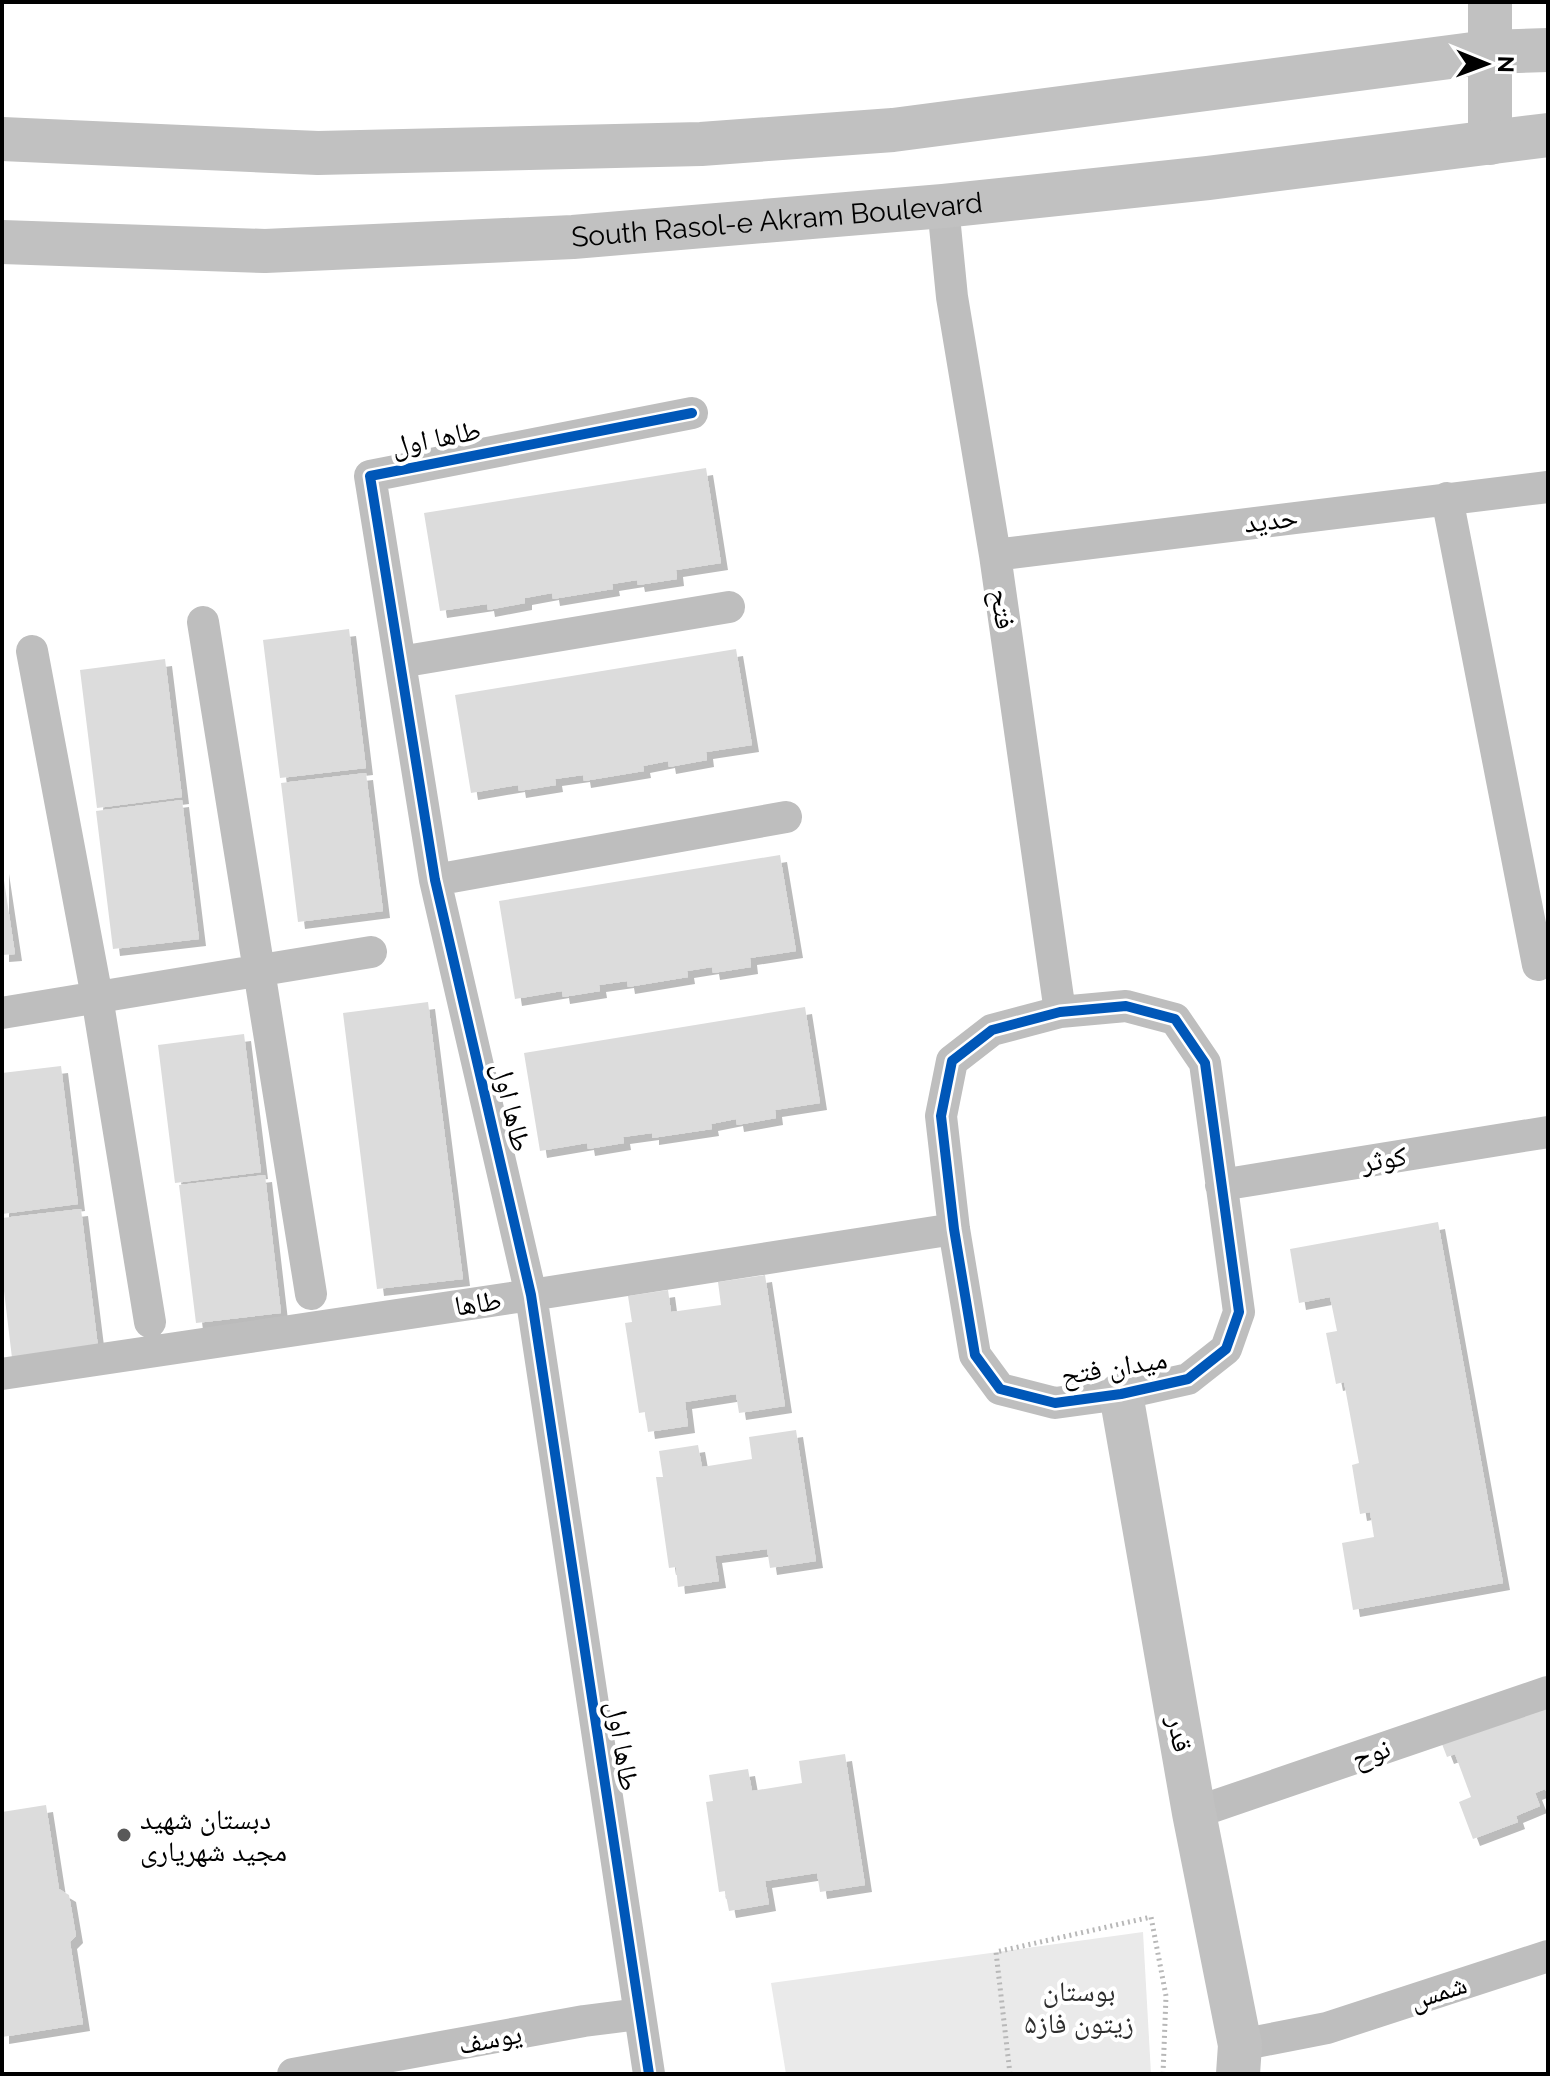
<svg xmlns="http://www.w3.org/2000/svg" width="1550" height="2076" font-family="Raleway,'Noto Naskh Arabic',sans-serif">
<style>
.green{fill:#eaeaea}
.building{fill:#dcdcdc;filter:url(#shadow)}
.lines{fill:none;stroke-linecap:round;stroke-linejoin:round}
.path{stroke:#b8b8b8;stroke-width:5;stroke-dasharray:2 4;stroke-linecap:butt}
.street{stroke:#bebebe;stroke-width:32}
.secondary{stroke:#c1c1c1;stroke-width:44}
.cycleway-casing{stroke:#fff;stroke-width:15}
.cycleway{stroke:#0057b8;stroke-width:10}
.poi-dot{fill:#595959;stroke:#fff;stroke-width:3}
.labels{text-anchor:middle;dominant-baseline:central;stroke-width:8;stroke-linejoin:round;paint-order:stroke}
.street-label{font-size:28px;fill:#000;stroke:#fff}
.poi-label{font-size:28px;fill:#000;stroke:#fff;text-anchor:start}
.park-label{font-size:28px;fill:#2f2f2f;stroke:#fff}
</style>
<defs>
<filter id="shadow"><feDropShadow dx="7" dy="7" stdDeviation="0" flood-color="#0004"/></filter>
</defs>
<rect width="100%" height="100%" fill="#fff"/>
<!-- green -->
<path class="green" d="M1143,1932L1151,2074H786L771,1983Z"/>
<!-- building -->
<path class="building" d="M706,468L721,563L676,570L677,579L638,585L637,580L612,584L613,589L553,599L552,593L525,598V603L488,610L487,604L440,611L424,513Z
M349,629L366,768L280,778L263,640Z
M736,649L752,745L706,752L707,760L669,767L668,761L643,766L644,771L584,781L583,775L555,779L556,785L519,791L518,785L471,793L455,695Z
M165,659L182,797L97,808L80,670Z
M366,773L383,911L298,922L281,783Z
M182,800L199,939L113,949L96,811Z
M780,855L796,951L750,958L751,967L713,973L712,967L687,971L688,977L628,987L627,981L599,985L600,991L563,997L562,991L515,999L499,901Z
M2,867L15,954L2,955Z
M428,1002L463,1279L377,1289L343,1013Z
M805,1007L820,1103L775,1110L776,1118L737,1125L736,1119L711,1124L712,1129L652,1138V1133L623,1137L624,1143L588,1149L587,1143L540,1151L524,1053Z
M244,1034L261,1172L175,1183L158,1045Z
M61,1066L78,1204L2,1214V1073Z
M265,1175L281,1313L196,1323L179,1185Z
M81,1209L98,1347L12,1358L2,1274V1218Z
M1438,1222L1503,1583L1353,1610L1342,1543L1374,1537L1370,1512L1360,1514L1352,1465L1359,1463L1344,1382L1336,1384L1326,1333L1337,1331L1330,1297L1299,1303L1290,1249Z
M765,1275L785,1406L739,1413L736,1394L685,1402L688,1426L648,1432L645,1412L639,1413L625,1323L632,1322L628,1296L668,1290L671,1312L721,1305L718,1282Z
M796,1430L816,1561L770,1568L767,1549L715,1556L719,1581L678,1587L676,1567L669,1568L656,1477H663L659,1451L698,1445L702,1467L752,1459L749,1437Z
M1548,1686V1795L1545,1789L1535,1793L1540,1806L1516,1816L1518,1822L1473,1839L1459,1802L1471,1797L1455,1754L1447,1757L1435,1726Z
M845,1754L865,1885L820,1892L817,1873L765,1881L769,1904L729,1911L725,1891L719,1892L706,1802L713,1801L709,1775L748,1769L752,1791L802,1783L799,1761Z
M46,1805L59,1889L69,1895L76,1936L70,1942L83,2024L2,2037V1812Z"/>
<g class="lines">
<!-- path -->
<path class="path" d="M1010,2074L996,1952L1151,1917L1166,1996L1163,2074"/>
<!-- street -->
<path class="street" d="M943,206L952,297L995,555L1060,1012
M1447,498L1538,965
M995,555L1548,487
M203,622L311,1294
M32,651L97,997L150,1322
M400,662L729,607
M435,880L786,817
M1126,1006L1175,1019L1205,1063L1239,1312L1226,1349L1188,1379L1121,1394L1055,1403L1000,1389L975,1355L954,1229L941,1116L952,1061L992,1030L1060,1012Z
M2,1013L371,952
M1221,1185L1548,1132
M2,1374L531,1295L954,1229
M1194,1813L1548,1692
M1240,2045L1327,2028L1548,1956
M293,2074L584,2021L639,2014
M649,2074L531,1295L435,880L370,476L692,413"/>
<!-- secondary -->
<g class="secondary">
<path d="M2,139L318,153L701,144L893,130L1488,52L1548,50"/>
<path d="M1490,143V2"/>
<path id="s1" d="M2,242L265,251L573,237L943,206L1208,178L1548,135"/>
<path d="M1121,1394L1194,1813L1240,2045L1238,2074"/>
</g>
<defs>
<path id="cycleway" d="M1126,1006L1175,1019L1205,1063L1239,1312L1226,1349L1188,1379L1121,1394L1055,1403L1000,1389L975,1355L954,1229L941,1116L952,1061L992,1030L1060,1012Z
M649,2074L531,1295L435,880L370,476L692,413"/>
</defs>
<!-- cycleway casing -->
<use href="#cycleway" class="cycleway-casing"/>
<!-- cycleway -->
<use href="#cycleway" class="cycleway"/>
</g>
<!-- markers -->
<circle class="poi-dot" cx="124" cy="1835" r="8"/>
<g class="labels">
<!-- street labels -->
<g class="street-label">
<text stroke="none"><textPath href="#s1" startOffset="776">South Rasol-e Akram Boulevard</textPath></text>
<text transform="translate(436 438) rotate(-11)">طاها اول</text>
<text transform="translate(1271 520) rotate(-7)">حدید</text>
<text transform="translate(1003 609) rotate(82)">فتح</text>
<text transform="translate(512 1107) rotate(77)">طاها اول</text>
<text transform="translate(1384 1159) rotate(-9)">کوثر</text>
<text transform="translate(478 1303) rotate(-8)">طاها</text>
<text transform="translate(1114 1367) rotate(-9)">میدان فتح</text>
<text transform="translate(1180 1734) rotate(80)">قدر</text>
<text transform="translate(623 1746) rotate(81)">طاها اول</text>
<text transform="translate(1371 1753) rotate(-19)">نوح</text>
<text transform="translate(1438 1992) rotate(-18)">شمس</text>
<text transform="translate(490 2039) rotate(-11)">یوسف</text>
</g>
<!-- poi labels -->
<g class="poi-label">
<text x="140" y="1819">دبستان شهید<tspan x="140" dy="32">مجید شهریاری</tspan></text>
</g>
<!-- park labels -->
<g class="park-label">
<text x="1079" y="1991">بوستان<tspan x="1079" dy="32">زیتون فاز۵</tspan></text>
</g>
</g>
<!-- border -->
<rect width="1550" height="2076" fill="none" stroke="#000000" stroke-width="8"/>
<!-- north arrow -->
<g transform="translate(1486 64) rotate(91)" stroke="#ffffff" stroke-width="6" paint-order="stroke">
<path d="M0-6L14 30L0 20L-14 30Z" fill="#000000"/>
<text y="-12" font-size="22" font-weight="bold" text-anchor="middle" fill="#000000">N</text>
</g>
</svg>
